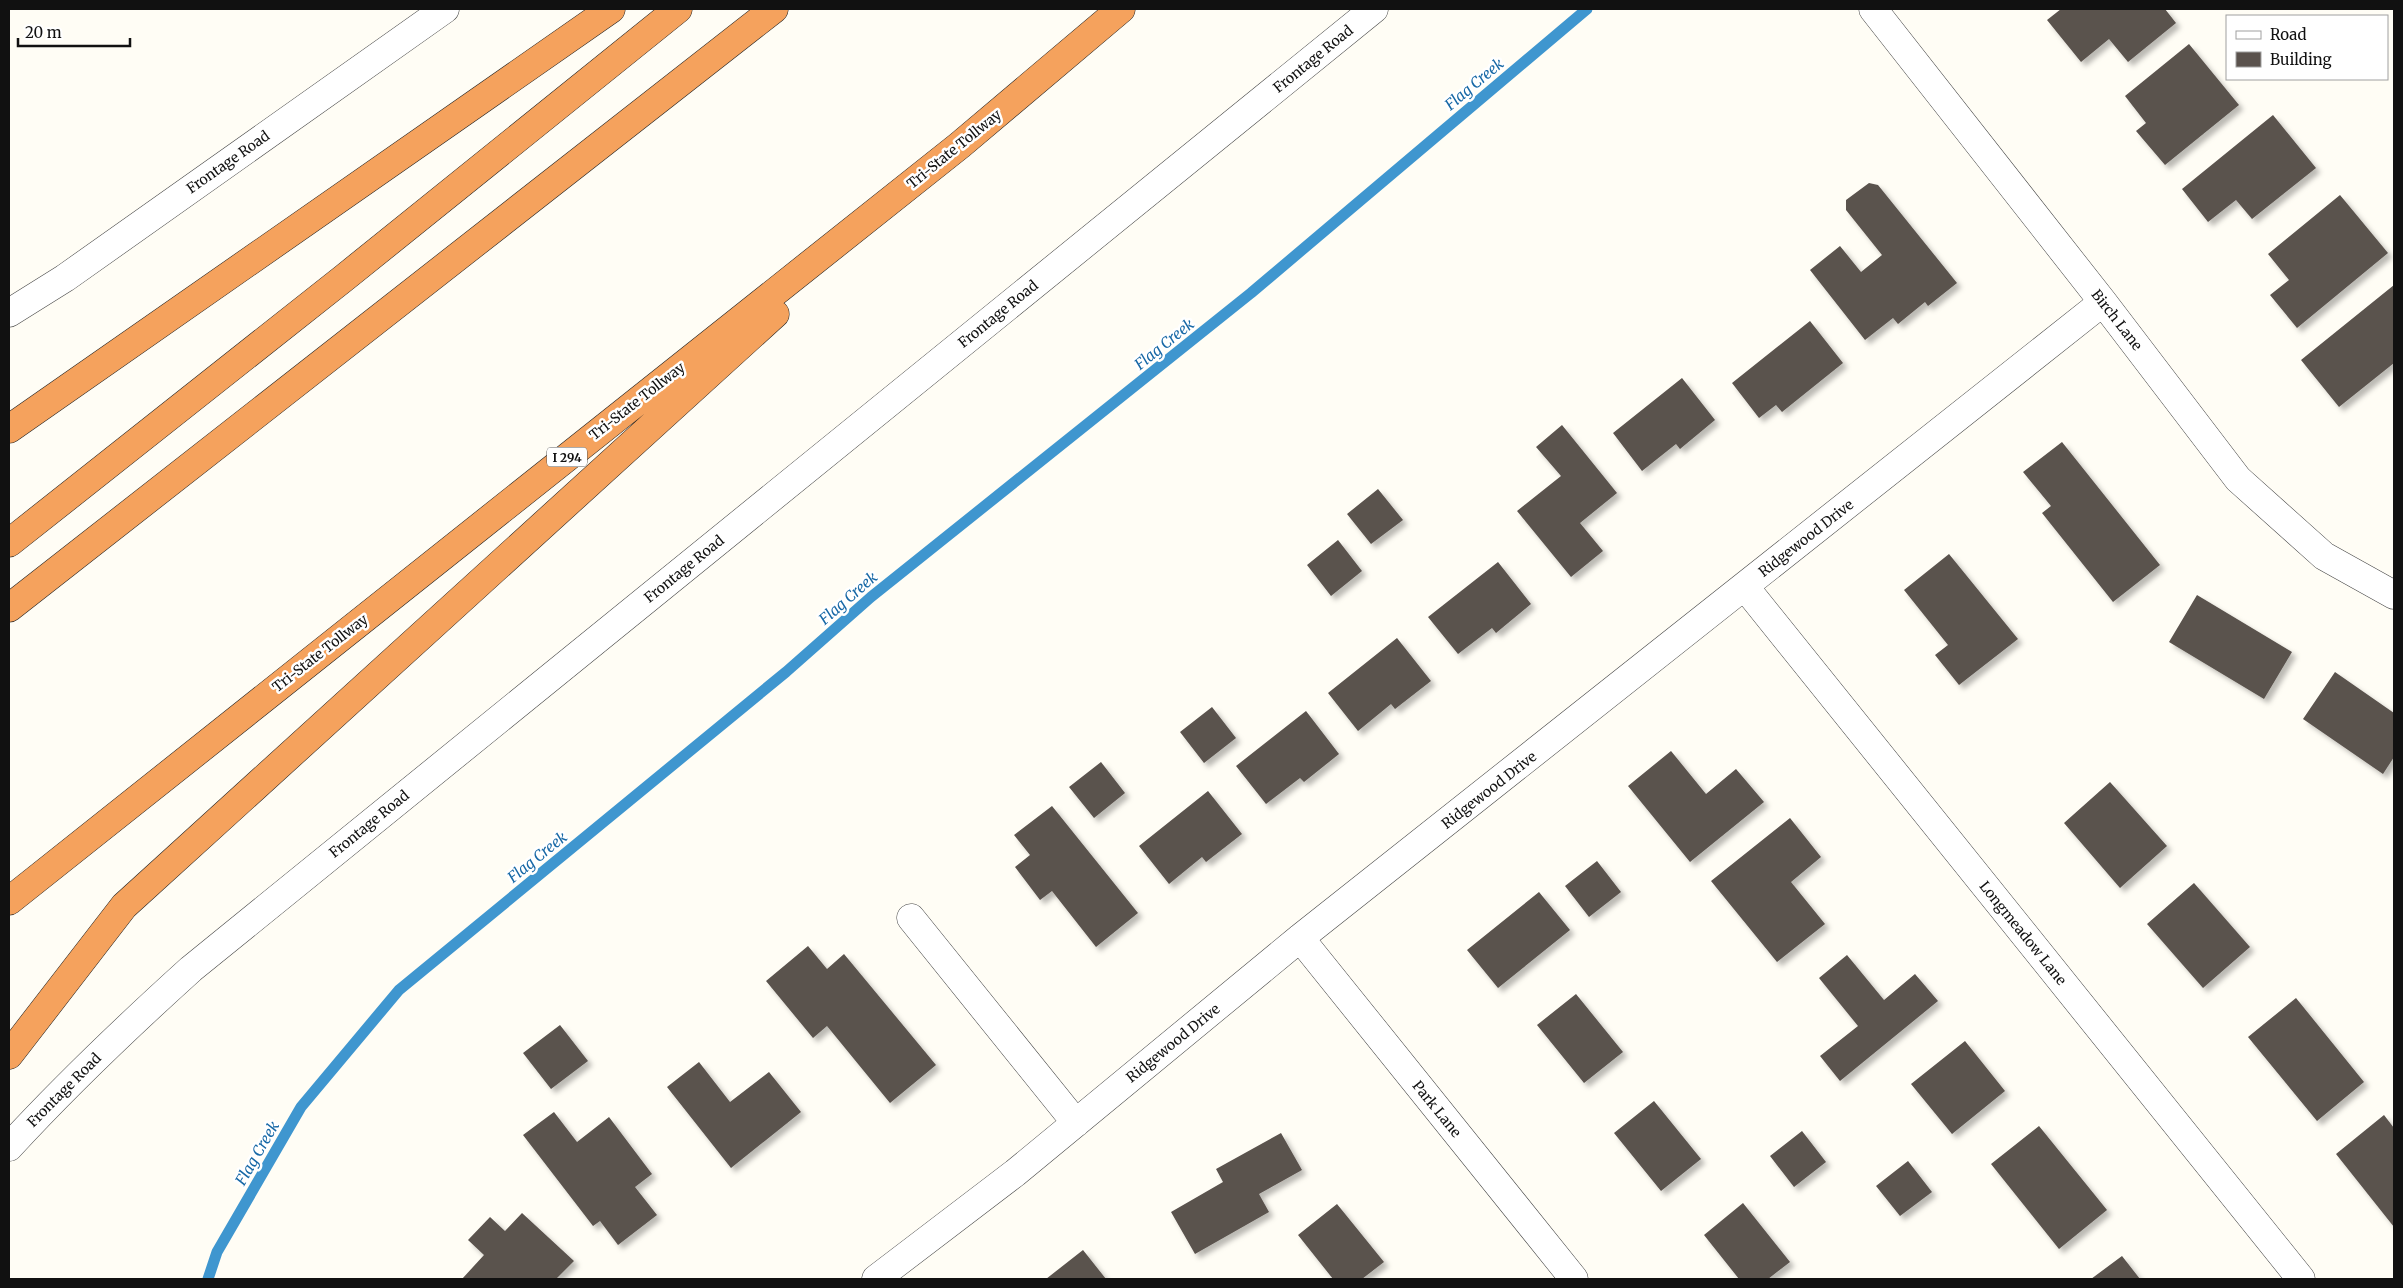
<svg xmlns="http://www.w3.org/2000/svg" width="2403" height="1288" font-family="Merriweather,serif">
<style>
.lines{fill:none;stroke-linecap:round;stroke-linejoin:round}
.stream{stroke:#3f96cf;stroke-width:11}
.building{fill:#5a524d;filter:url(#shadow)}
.minor-casing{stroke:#444;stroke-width:29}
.highway-casing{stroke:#222;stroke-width:29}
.minor{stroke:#fff;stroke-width:28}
.highway{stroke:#f5a25d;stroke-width:28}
.labels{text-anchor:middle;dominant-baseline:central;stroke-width:5;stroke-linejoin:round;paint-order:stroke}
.shield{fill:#fff;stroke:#585858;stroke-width:1}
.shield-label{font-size:12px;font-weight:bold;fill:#111}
.street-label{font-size:14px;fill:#111;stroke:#fff}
.water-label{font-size:15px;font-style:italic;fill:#1768a6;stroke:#fff}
</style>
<defs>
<filter id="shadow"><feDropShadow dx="4.5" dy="4.5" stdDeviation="2.5" flood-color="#0004"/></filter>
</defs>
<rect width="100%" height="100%" fill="#fffdf5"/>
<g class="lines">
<!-- stream -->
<path class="stream" d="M208,1279L217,1252L301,1107L399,990L786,672L871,597L1251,293L1587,9"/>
</g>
<!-- building -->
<path class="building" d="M2061,9H2165L2176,23L2128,62L2109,39L2081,62L2047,20Z
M2189,44L2239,105L2165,165L2136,131L2146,123L2125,96Z
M2273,115L2316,168L2252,219L2236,200L2208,222L2182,189Z
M1869,183L1878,185L1957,283L1928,306L1925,302L1898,324L1893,318L1865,340L1810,270L1840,246L1861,272L1882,255L1846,210V200Z
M2340,195L2388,253L2297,328L2270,295L2289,280L2268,254Z
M2394,285V363L2339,407L2301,360Z
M1810,321L1843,363L1782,412L1776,405L1759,418L1732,383Z
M1682,378L1715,420L1680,449L1676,444L1642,471L1613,433Z
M1562,425L1617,493L1580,523L1603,551L1571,577L1517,511L1561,476L1536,447Z
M2062,442L2160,565L2113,602L2042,513L2051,506L2023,472Z
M1378,489L1403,520L1371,544L1347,514Z
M1338,540L1362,571L1331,596L1307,565Z
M1949,554L2018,639L1959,685L1935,655L1948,645L1904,590Z
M1498,562L1531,604L1496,633L1492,628L1458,654L1428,617Z
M2197,595L2292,652L2264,699L2169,642Z
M1397,638L1431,681L1395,709L1391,704L1358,731L1328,693Z
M2335,672L2394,713V757L2383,774L2303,719Z
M1212,707L1236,738L1204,763L1180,732Z
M1306,711L1339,754L1304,782L1300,778L1266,804L1236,766Z
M1671,751L1706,794L1736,769L1764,802L1690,862L1628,786Z
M1101,762L1125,793L1094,818L1069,787Z
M2110,782L2167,846L2120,888L2064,823Z
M1208,791L1242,834L1206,862L1202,857L1169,884L1139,846Z
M1052,806L1138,913L1096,947L1052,891L1040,900L1015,867L1030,855L1014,835Z
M1790,818L1821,857L1791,882L1825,924L1777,962L1711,881Z
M1597,861L1621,892L1589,917L1565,886Z
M2194,883L2250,947L2203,988L2147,924Z
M1539,892L1570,930L1498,988L1467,950Z
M808,946L827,969L844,954L936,1065L890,1103L827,1026L813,1038L766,981Z
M1847,955L1884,1000L1915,974L1938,1001L1840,1081L1820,1056L1858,1026L1819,978Z
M1576,994L1623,1052L1584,1083L1537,1025Z
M2296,998L2364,1082L2317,1121L2248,1037Z
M560,1025L588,1061L551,1089L523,1053Z
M1965,1041L2005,1091L1952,1134L1911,1084Z
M699,1062L730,1102L769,1072L801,1112L731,1168L667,1087Z
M1654,1101L1701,1159L1661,1191L1614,1133Z
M554,1112L577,1142L609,1117L652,1174L635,1187L657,1215L618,1245L600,1221L593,1226L523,1135Z
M2384,1115L2394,1128V1227L2336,1154Z
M2039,1126L2107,1210L2059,1249L1991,1164Z
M1802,1131L1826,1162L1794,1187L1770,1156Z
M1281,1133L1302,1170L1259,1194L1269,1212L1195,1254L1171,1212L1223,1182L1216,1169Z
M1908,1161L1932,1192L1900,1216L1876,1186Z
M1743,1203L1790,1262L1768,1279H1739L1704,1235Z
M1337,1204L1384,1262L1362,1279H1333L1298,1235Z
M522,1213L574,1261L556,1279H462L484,1255L468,1240L490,1217L505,1231Z
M1083,1250L1106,1279H1046Z
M2122,1256L2140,1279H2091Z"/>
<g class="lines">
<defs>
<path id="minor" d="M1873,9L2103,302L2238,479L2324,556L2394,595
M9,313L65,278L445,9
M1745,587L2301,1279
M911,918L1076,1123
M1300,938L1574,1279
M9,1147C66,1085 128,1026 191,969L1374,9
M876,1279L1015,1173L1300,938L2103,302"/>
<path id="highway" d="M9,429L611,9
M9,543L344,278L678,9
M9,608L774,9
M9,901L960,145L1121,9
M9,1055L124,906L775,314"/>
</defs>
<!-- minor casing -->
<use href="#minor" class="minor-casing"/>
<!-- highway casing -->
<use href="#highway" class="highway-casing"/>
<!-- minor -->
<use href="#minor" class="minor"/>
<!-- highway -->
<use href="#highway" class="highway"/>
</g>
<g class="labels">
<!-- shield labels -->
<rect class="shield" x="547" y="447.5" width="40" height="19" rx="4"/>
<g class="shield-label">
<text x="567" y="457">I 294</text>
</g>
<!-- street labels -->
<g class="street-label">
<text transform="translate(1313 59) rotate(-39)">Frontage Road</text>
<text transform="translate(954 149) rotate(-39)">Tri-State Tollway</text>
<text transform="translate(228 162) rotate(-35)">Frontage Road</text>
<text transform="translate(998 314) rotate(-39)">Frontage Road</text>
<text transform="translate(2117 320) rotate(52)">Birch Lane</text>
<text transform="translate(637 401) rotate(-38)">Tri-State Tollway</text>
<text transform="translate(1806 538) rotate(-38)">Ridgewood Drive</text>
<text transform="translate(684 569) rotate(-39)">Frontage Road</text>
<text transform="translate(320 653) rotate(-38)">Tri-State Tollway</text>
<text transform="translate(1489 790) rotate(-38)">Ridgewood Drive</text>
<text transform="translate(369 824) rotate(-39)">Frontage Road</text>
<text transform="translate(2023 933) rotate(51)">Longmeadow Lane</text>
<text transform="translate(1173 1043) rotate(-39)">Ridgewood Drive</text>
<text transform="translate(64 1090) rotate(-45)">Frontage Road</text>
<text transform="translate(1437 1109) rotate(51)">Park Lane</text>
</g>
<!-- water labels -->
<g class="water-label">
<text transform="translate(1474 84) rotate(-40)">Flag Creek</text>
<text transform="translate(1164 344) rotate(-39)">Flag Creek</text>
<text transform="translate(848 598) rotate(-41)">Flag Creek</text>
<text transform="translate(537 857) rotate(-39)">Flag Creek</text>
<text transform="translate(257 1153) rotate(-60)">Flag Creek</text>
</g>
</g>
<!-- border -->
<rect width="2403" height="1288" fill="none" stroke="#111111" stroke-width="20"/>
<!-- legend -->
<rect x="2226" y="15" width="162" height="65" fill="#ffffff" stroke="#a0a0a0"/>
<rect x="2236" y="31" width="25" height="8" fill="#ffffff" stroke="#a0a0a0"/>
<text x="2270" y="40" font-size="15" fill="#111111">Road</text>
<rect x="2236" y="52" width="25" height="15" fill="#5a524d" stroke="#a0a0a0"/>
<text x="2270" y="65" font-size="15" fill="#111111">Building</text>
<!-- scale -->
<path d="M18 38v8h112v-8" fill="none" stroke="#111111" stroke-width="2.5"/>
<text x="25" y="38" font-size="15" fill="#111111" stroke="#ffffff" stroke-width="4" paint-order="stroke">20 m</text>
</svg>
